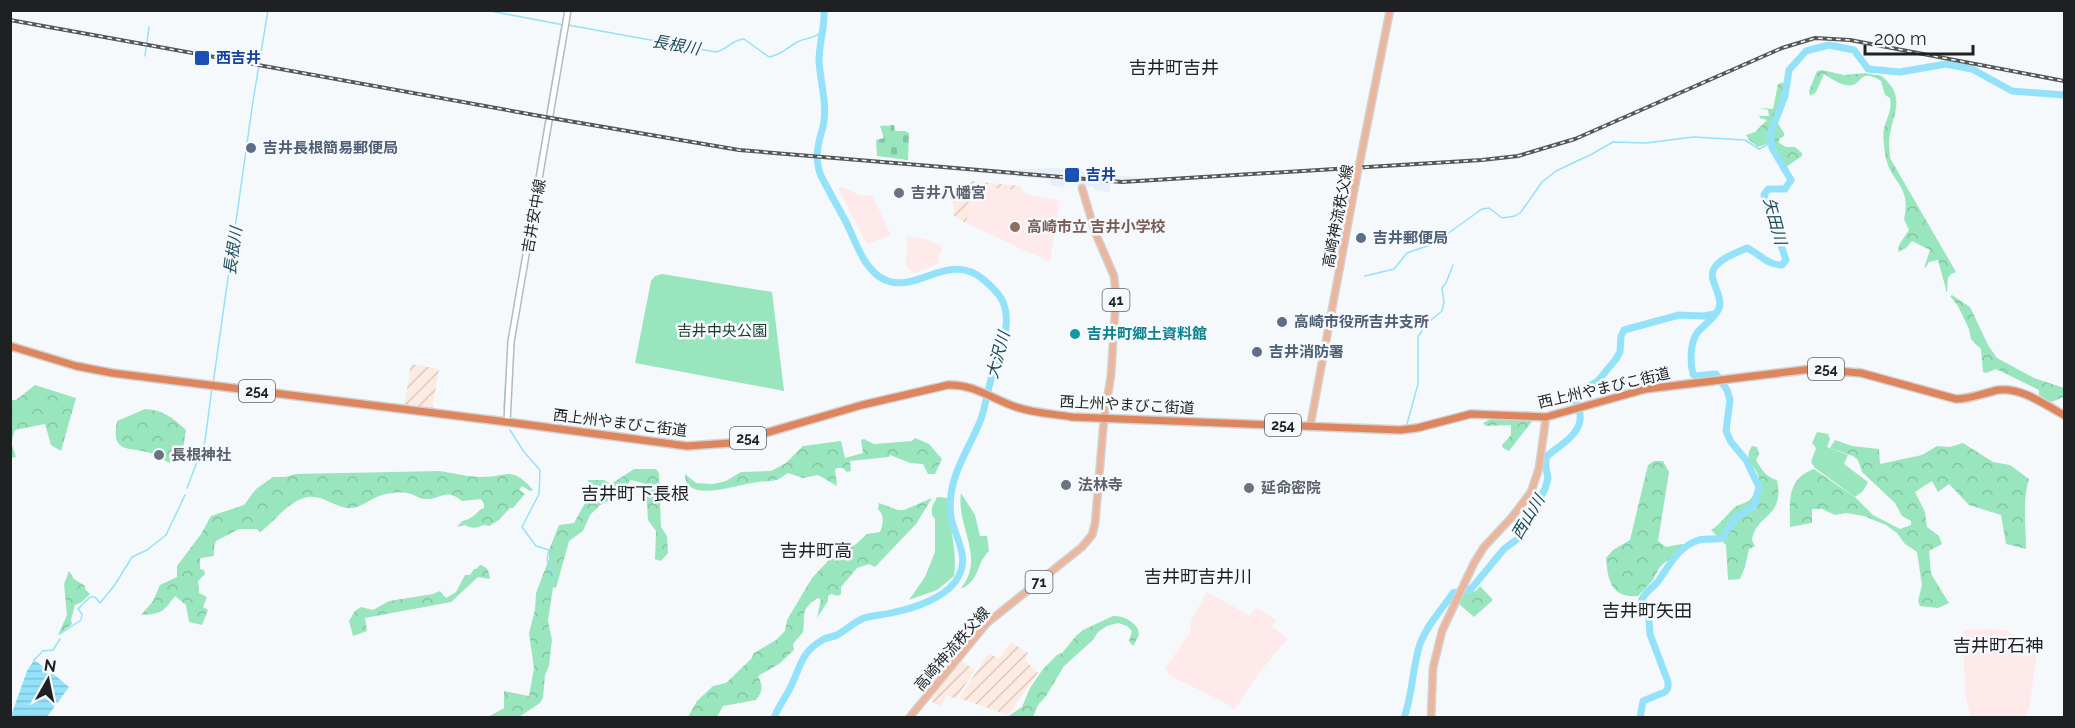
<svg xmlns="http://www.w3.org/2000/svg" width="2075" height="728" font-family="Raleway,'Noto Sans JP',sans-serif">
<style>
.built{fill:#e7eff8}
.industrial{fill:url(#industrial-furrows)}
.education{fill:#fee9eb}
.forest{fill:url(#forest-crowns)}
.cemetery{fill:url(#cemetery-stones)}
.green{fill:#99e5bd}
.water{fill:url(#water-rules)}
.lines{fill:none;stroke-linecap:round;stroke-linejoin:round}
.stream{stroke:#93e2f9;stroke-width:1.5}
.river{stroke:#93e2f9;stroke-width:7}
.secondary-casing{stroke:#b7b9bd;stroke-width:8}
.primary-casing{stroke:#d2d2d3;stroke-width:9}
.highway-casing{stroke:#d2d2d3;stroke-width:10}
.secondary{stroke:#fff;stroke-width:5}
.primary{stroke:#ebb69e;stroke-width:6}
.highway{stroke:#de855d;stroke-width:7}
.rail-casing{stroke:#565759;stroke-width:4}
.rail{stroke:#f6f9fc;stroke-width:1.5;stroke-dasharray:4.5;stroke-linecap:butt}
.primary-bridge-casing{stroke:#d2d2d3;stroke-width:9;stroke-linecap:butt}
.primary-bridge{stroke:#ebb69e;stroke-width:6}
.transit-dot{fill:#1a4fb4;stroke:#f6f9fc;stroke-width:2}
.service-dot{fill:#5c6f8a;stroke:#f6f9fc;stroke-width:2}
.worship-dot{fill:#6b7280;stroke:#f6f9fc;stroke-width:2}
.education-dot{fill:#8d6e63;stroke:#f6f9fc;stroke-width:2}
.culture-dot{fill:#0f9aa8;stroke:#f6f9fc;stroke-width:2}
.labels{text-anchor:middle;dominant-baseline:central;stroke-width:5;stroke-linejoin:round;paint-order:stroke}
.shield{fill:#f6f9fc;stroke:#606163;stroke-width:1.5}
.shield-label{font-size:14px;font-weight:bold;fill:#1f2021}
.transit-label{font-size:15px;font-weight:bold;fill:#164399;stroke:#f6f9fc;text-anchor:start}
.service-label{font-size:15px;font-weight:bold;fill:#4e5e75;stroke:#f6f9fc;text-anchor:start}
.worship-label{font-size:15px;font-weight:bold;fill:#5b616d;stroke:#f6f9fc;text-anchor:start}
.street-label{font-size:15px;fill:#1f2021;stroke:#f6f9fc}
.education-label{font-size:15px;font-weight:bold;fill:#785e54;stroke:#f6f9fc;text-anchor:start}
.park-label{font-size:15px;fill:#173c2b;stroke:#f6f9fc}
.culture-label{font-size:15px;font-weight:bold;fill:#0d838f;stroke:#f6f9fc;text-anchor:start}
.water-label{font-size:16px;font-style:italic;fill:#1d4b57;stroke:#f6f9fc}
.quarter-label{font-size:18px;fill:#1f2021;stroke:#f6f9fc}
</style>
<defs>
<pattern id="industrial-furrows" width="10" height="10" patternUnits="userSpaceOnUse" patternTransform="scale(1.5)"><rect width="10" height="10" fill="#fdebe1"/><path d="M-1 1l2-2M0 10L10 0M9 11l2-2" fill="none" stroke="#d8c9c1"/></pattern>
<pattern id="forest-crowns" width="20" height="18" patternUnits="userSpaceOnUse" patternTransform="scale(1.5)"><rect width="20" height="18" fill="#99e5bd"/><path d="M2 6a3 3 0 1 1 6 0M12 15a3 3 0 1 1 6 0" fill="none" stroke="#83c4a2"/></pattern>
<pattern id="cemetery-stones" width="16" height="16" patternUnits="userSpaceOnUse" patternTransform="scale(1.5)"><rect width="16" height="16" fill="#99e5bd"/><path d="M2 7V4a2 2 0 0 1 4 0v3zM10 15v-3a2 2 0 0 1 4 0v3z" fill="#83c4a2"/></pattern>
<pattern id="water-rules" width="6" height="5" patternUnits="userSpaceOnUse" patternTransform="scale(1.5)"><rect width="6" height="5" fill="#93e2f9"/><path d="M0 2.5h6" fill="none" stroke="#7ec2d5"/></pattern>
</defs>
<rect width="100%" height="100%" fill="#f6f9fc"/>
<!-- built -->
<path class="built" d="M924,163L1003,170L1056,168L1151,179L1206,175L1207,179L1110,183V192L1094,190V187L1087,186L1065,184L1064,188L1050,185V180L923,167Z"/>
<!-- industrial -->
<path class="industrial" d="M972,181L1021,186L1022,191L978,186L976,188L974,197H972L966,223L954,216L953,202L956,197L963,198L966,184Z
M411,364L439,369L432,411L404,407Z
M1011,642L1028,653L1025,660L1038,673L1008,715L959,698L989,653L999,659Z
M959,659L975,670L956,699L946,695L941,707L932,702L933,700L929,697Z"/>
<!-- education -->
<path class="education" d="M979,186L1022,191L1029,195L1057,200L1059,204L1050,262L966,223L972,197H974L976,188Z
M843,187L861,196L872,195L891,235L867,244L839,190V188Z
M907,236L925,239L943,246L938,260L939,263L915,273L906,267Z
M1207,592L1250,616L1256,607L1276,620L1272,627L1288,638L1259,673L1234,710L1224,702L1171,676L1165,669L1190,632L1191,621Z
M1993,629L2008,631L2015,636L2021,651L2037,652L2029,708L2025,717H1971L1966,698L1962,633L1965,630Z"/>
<!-- forest -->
<path class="forest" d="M1822,70L1844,75L1865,73L1882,76C1909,100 1890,116 1889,143C1889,148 1890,153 1890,158L1956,272L1951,274L1948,278L1947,293L1938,260L1929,262L1926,267L1924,268L1930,250L1912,241L1906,248L1898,252L1899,245L1909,230L1904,219C1912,184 1890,184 1885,154C1884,145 1882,133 1885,125C1888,115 1892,110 1890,98L1885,95L1881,81C1856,66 1864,89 1846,85C1839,84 1830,78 1824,74L1816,92L1810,96L1809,91L1817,71Z
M1785,82L1783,94L1774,117L1784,133V136L1779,139V143L1786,147H1795L1802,153V156L1786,167L1772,142L1758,147L1749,140L1746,135L1755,132L1767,120L1760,118L1759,116H1769L1768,110L1760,108L1773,109L1778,84Z
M1952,295L1970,307L1988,345L1997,358L2034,378L2064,388V397L2051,402L2039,395V390L1996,369L1986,373L1983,372L1981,349L1971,339L1969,329L1958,306L1950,296Z
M35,385L76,398L61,451L51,445L45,424L15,430L11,442L16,457L11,458V400H16Z
M145,409C164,410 173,418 186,430L183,449L170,463C164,461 159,456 153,454C132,445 110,457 117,421Z
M1493,418C1502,421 1522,419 1533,420L1509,451L1503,448L1502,445L1511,435V425L1486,426L1483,423Z
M915,438L929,444L942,459L935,474H928L923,464L910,463L890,455L889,457L850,461L851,471L847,472L843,468H837L835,470L837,486L818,475L803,478L788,473C784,475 781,479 776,480C768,482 759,481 752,483C736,485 684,504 685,474L696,483L713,484L726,481L741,472L771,471L786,463L803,446L841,441L845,458L863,453L861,440L864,439L874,444L912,441Z
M1835,440L1852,446L1879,449L1880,464L1922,455L1937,446L1950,447L1963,443L1993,462L2010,465L2029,479C2022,502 2026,526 2026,549L2006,544L2001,515L1969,505L1949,484L1938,492L1932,481L1915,492L1925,512L1927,527L1939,536L1942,544L1929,551L1931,574L1949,603L1938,608L1920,606L1918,601L1922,585L1917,552L1905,544L1897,533L1886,525L1864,516L1846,513L1835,515L1822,509H1812V523L1790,527C1790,502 1786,479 1814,469L1856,498L1873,515L1900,529L1911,525V521L1902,516L1895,503L1862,472L1858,460L1853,456L1830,448Z
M1752,446L1757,447L1759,454L1756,460C1762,470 1766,477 1777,480C1785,518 1756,514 1752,540L1755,546L1749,549L1745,567L1740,579L1728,580L1726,545L1711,530C1721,524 1726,515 1735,507C1739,504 1744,504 1748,501C1753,498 1759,487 1759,481C1759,466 1741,462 1752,446Z
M1654,461H1663L1669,472L1658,541L1666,547L1682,544L1685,546L1684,551L1664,563L1659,568L1653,580L1638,596C1611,598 1608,581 1606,558L1613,550L1630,540L1648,465Z
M634,469H656L659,473L661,527L667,536L668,553L661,561L655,559L656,531L648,520L646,486L643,483L631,480L621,493L599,506L590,515L583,531L569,541L556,588L553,587L548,621L552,640L551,648L549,666L545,675L543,698L540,703L519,717H488L504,708V691L529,696L534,668L529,633L535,610L536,593L549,559V550L559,525L574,523L592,490L588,480H604L611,484Z
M439,471C453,473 468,477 482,477C509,477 511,465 533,490L530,491L522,486L519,490L525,494L513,508H510L499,520L489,526L484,525C476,528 472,529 465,525L457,527C464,518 464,522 472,517C477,514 478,510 484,508V504L481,499L462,501C445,487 442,500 424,499C420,499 415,495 411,494C401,491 388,493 379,496C369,500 359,509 348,508C334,507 323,495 308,497C287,501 276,521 260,532L257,529H239L216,541L214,547V556L200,558V569L204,570L205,574L198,581L199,593L207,597L203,607L208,610L202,625L189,622L186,605L175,596C163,612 162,614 141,615L153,601L160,585L177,577V566L201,534L211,516L244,505L256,489L273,477H285L296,474Z
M932,498L916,524L875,567L869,564L857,568L841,587V594L838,596L831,594L828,596V601L817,618L821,599L817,598C799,612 806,613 803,632L793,644L794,650L779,664L758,676C763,686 763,691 756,700L723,706L717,717H688L697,701L713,686L726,683L751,659L754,653L776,640L785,631L787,620L812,578L829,560L837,553L855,545L867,534L880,532C883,524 885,516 878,509L879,503L898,510H904Z
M480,565C488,567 489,571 490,579L478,577L451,602L365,618L367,631L353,636L349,621L355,611L361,607L373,610L389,601L433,594L440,591L446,598L456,592L465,575H470L474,569H476Z
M69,571L74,579L85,586V589L90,594L82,602L75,605L71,620L72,624L58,635L67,615L64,584Z
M1480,586L1493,600L1474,617L1459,604L1463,594L1476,591Z
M1113,616C1124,616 1132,620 1138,629L1139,635L1133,646L1129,641L1132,631L1127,626L1118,623L1107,626L1098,632L1093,640L1064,666L1046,696L1038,705L1033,717H1007L1022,707L1030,688L1043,669L1057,655L1062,653L1076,636L1083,630Z"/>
<!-- cemetery -->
<path class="cemetery" d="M894,125L895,131H905L909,133L908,160L877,156L876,140L884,138L880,126Z"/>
<!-- green -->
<path class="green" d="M662,274L772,292L784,391L635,363L651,281L655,276Z
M1817,432L1828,434L1830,439L1827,447L1848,455L1844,464L1868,482L1863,491L1855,497L1815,468L1811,462L1816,448L1812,443Z
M961,493L975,515L980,536H987L989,551C975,565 981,578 963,588H961C986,557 956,527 961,493Z
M937,497L948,498C948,525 958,549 954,576L937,590L909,600L925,577L935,552V519L932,515V507Z"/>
<!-- water -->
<path class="water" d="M34,660L51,672L69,687L47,717H14L12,713L27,671Z"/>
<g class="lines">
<!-- stream -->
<path class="stream" d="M485,10L564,25
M568,25L716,52C727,50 733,39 744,39L769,57C781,55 787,48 797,42C805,38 814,39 821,32
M145,56L149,27
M536,178L562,25
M1365,276L1394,269L1407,253L1433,244L1482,209L1489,208L1502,218L1515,216L1521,212L1542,182L1556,171L1592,154L1613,142L1646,143L1693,137L1745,140L1759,149L1771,143
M213,384L253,101L268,10
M504,408L508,349
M1407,424L1418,384V337L1426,324L1442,311L1444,302L1442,288L1446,283L1453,265
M510,430L524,452L540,470L539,494L522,527L536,546L549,550L547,560L556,579
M187,488L205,441L212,388
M60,634L81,620L82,614L78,609L90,597H95L100,603L114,586L132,557L147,550L166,535L185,495
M34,660L43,651L53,650L60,639
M12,713V718"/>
<!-- river -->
<path class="river" d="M774,718C778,707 784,700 789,690C801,668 799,653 824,639C828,637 833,637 837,635C846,630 854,622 864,618C874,615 885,615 895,612C915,608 943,598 955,582C971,560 958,543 952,522C950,514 950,503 951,495C954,468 972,443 981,419C985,407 987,395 990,383C996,358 1015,326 1002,300C998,292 991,286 984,280C949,250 918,294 885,280C863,270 855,239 845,220C837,206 829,191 821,176C814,159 818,143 823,127C828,106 820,81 819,61C819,43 825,28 824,10
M1404,718C1413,694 1412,668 1420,644C1427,625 1442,609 1453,593L1471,589L1504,549L1520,537L1526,522L1545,489L1548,478L1546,468V457C1558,446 1583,434 1580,414C1578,404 1573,400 1578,391L1597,382L1616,359L1620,352L1621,336L1624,330L1679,315L1703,316L1715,314
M1640,718L1643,701L1665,692L1668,688V682L1650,634L1649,618L1641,602C1644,591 1653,589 1659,580C1670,564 1679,546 1699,540C1707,538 1714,540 1722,538L1736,517L1754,506L1759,487L1746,460L1731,442L1726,431L1730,400L1727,390L1716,374L1695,376L1693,374C1690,362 1690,343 1697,333C1704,324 1715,319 1719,308C1724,295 1706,279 1715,267C1721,258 1738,252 1747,248C1760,254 1767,265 1782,265L1786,260L1764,195L1768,189H1785L1791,180L1772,148L1770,134L1785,96L1789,70L1806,51L1829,45L1854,50L1868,69L1900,72L1946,64L1972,69L2012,91L2064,95"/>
<defs>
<path id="secondary" d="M507,422L511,342L568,10"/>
<path id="primary" d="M1359,166L1390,10
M1310,427L1358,170
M909,718L987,623L1082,547L1092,535L1095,524L1104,419L1111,375L1116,296L1114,276L1095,232L1082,188
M1431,718L1433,668L1442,631L1474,563L1484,547L1512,517L1531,492L1539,468L1546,417"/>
<path id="highway" d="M10,346L76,366L112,373L507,422L687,446L731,443L862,405L948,385C974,384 992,399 1016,407C1034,413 1054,414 1072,417L1400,430L1417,428L1471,414L1546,417L1646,389L1812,369L1861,373L1956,399C1971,399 1984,393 1998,390C2022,387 2045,405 2064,415"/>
</defs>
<!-- secondary casing -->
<use href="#secondary" class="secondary-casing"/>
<!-- primary casing -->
<use href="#primary" class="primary-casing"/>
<!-- highway casing -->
<use href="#highway" class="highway-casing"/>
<!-- secondary -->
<use href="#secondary" class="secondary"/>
<!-- primary -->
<use href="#primary" class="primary"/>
<!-- highway -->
<use href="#highway" class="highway"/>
<defs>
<path id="rail" d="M10,20L551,118L739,150L1122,182L1482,160L1518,156L1575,139L1782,48L1815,38L1850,40L2064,81"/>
</defs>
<!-- rail casing -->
<use href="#rail" class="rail-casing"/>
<!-- rail -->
<use href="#rail" class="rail"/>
<defs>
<path id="primary-bridge" d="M1358,170L1359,166"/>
</defs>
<!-- primary-bridge casing -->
<use href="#primary-bridge" class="primary-bridge-casing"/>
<!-- primary-bridge -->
<use href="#primary-bridge" class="primary-bridge"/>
</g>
<!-- markers -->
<g class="transit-dot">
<rect x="194" y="50" width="16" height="16" rx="3"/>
<rect x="1064" y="167" width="16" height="16" rx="3"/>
</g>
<g class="service-dot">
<circle cx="251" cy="148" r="6"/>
<circle cx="1361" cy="238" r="6"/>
<circle cx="1282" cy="322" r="6"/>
<circle cx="1257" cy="352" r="6"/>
</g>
<g class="worship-dot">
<circle cx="899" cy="193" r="6"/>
<circle cx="159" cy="455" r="6"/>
<circle cx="1066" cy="485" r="6"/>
<circle cx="1249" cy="488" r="6"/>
</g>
<circle class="education-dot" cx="1015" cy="227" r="6"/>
<circle class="culture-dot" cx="1075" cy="334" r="6"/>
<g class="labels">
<!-- shield labels -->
<g class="shield">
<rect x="1102.5" y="289" width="27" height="22" rx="4.5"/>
<rect x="1808" y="358" width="36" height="22" rx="4.5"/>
<rect x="239" y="380" width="36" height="22" rx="4.5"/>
<rect x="1265" y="414" width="36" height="22" rx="4.5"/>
<rect x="730" y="427" width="36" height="22" rx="4.5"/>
<rect x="1025.5" y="571" width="27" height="22" rx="4.5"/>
</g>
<g class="shield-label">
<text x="1116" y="300">41</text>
<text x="1826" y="369">254</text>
<text x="257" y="391">254</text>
<text x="1283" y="425">254</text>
<text x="748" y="438">254</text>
<text x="1039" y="582">71</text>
</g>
<!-- transit labels -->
<g class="transit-label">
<text x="216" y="58">西吉井</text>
<text x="1086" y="175">吉井</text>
</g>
<!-- service labels -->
<g class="service-label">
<text x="263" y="148">吉井長根簡易郵便局</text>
<text x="1373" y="238">吉井郵便局</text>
<text x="1294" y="322">高崎市役所吉井支所</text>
<text x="1269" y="352">吉井消防署</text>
</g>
<!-- worship labels -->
<g class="worship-label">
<text x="911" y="193">吉井八幡宮</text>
<text x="171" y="455">長根神社</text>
<text x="1078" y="485">法林寺</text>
<text x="1261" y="488">延命密院</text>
</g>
<!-- street labels -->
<g class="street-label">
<text transform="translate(534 216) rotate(-80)">吉井安中線</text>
<text transform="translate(1338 216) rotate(-79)">高崎神流秩父線</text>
<text transform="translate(1604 388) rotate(-13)">西上州やまびこ街道</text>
<text transform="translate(1127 405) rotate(3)">西上州やまびこ街道</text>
<text transform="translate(620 423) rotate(7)">西上州やまびこ街道</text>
<text transform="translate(952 649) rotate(-49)">高崎神流秩父線</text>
</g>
<!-- education labels -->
<g class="education-label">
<text x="1027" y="227">高崎市立 吉井小学校</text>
</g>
<!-- park labels -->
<g class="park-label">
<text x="722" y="331">吉井中央公園</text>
</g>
<!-- culture labels -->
<g class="culture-label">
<text x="1087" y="334">吉井町郷土資料館</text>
</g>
<!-- water labels -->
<g class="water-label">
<text transform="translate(676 45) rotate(10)">長根川</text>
<text transform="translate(1775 221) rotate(75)">矢田川</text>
<text transform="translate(233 251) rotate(-82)">長根川</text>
<text transform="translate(998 355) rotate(-75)">大沢川</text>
<text transform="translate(1528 517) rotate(-59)">西山川</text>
</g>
<!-- quarter labels -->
<g class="quarter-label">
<text x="1174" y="67">吉井町吉井</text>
<text x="635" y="493">吉井町下長根</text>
<text x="816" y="550">吉井町高</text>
<text x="1198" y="576">吉井町吉井川</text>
<text x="1647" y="610">吉井町矢田</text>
<text x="1998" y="645">吉井町石神</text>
</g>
</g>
<!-- border -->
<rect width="2075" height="728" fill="none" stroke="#1f2021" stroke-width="24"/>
<!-- north arrow -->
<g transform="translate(48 680) rotate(9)" stroke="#f6f9fc" stroke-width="4.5" paint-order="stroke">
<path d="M0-4.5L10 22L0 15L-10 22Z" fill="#1f2021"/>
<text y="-9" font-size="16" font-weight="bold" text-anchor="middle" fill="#1f2021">N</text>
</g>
<!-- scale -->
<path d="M1865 45v9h108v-9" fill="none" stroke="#1f2021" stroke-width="3"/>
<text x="1874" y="45" font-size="18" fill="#1f2021" stroke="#f6f9fc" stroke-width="4.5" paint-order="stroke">200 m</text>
</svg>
